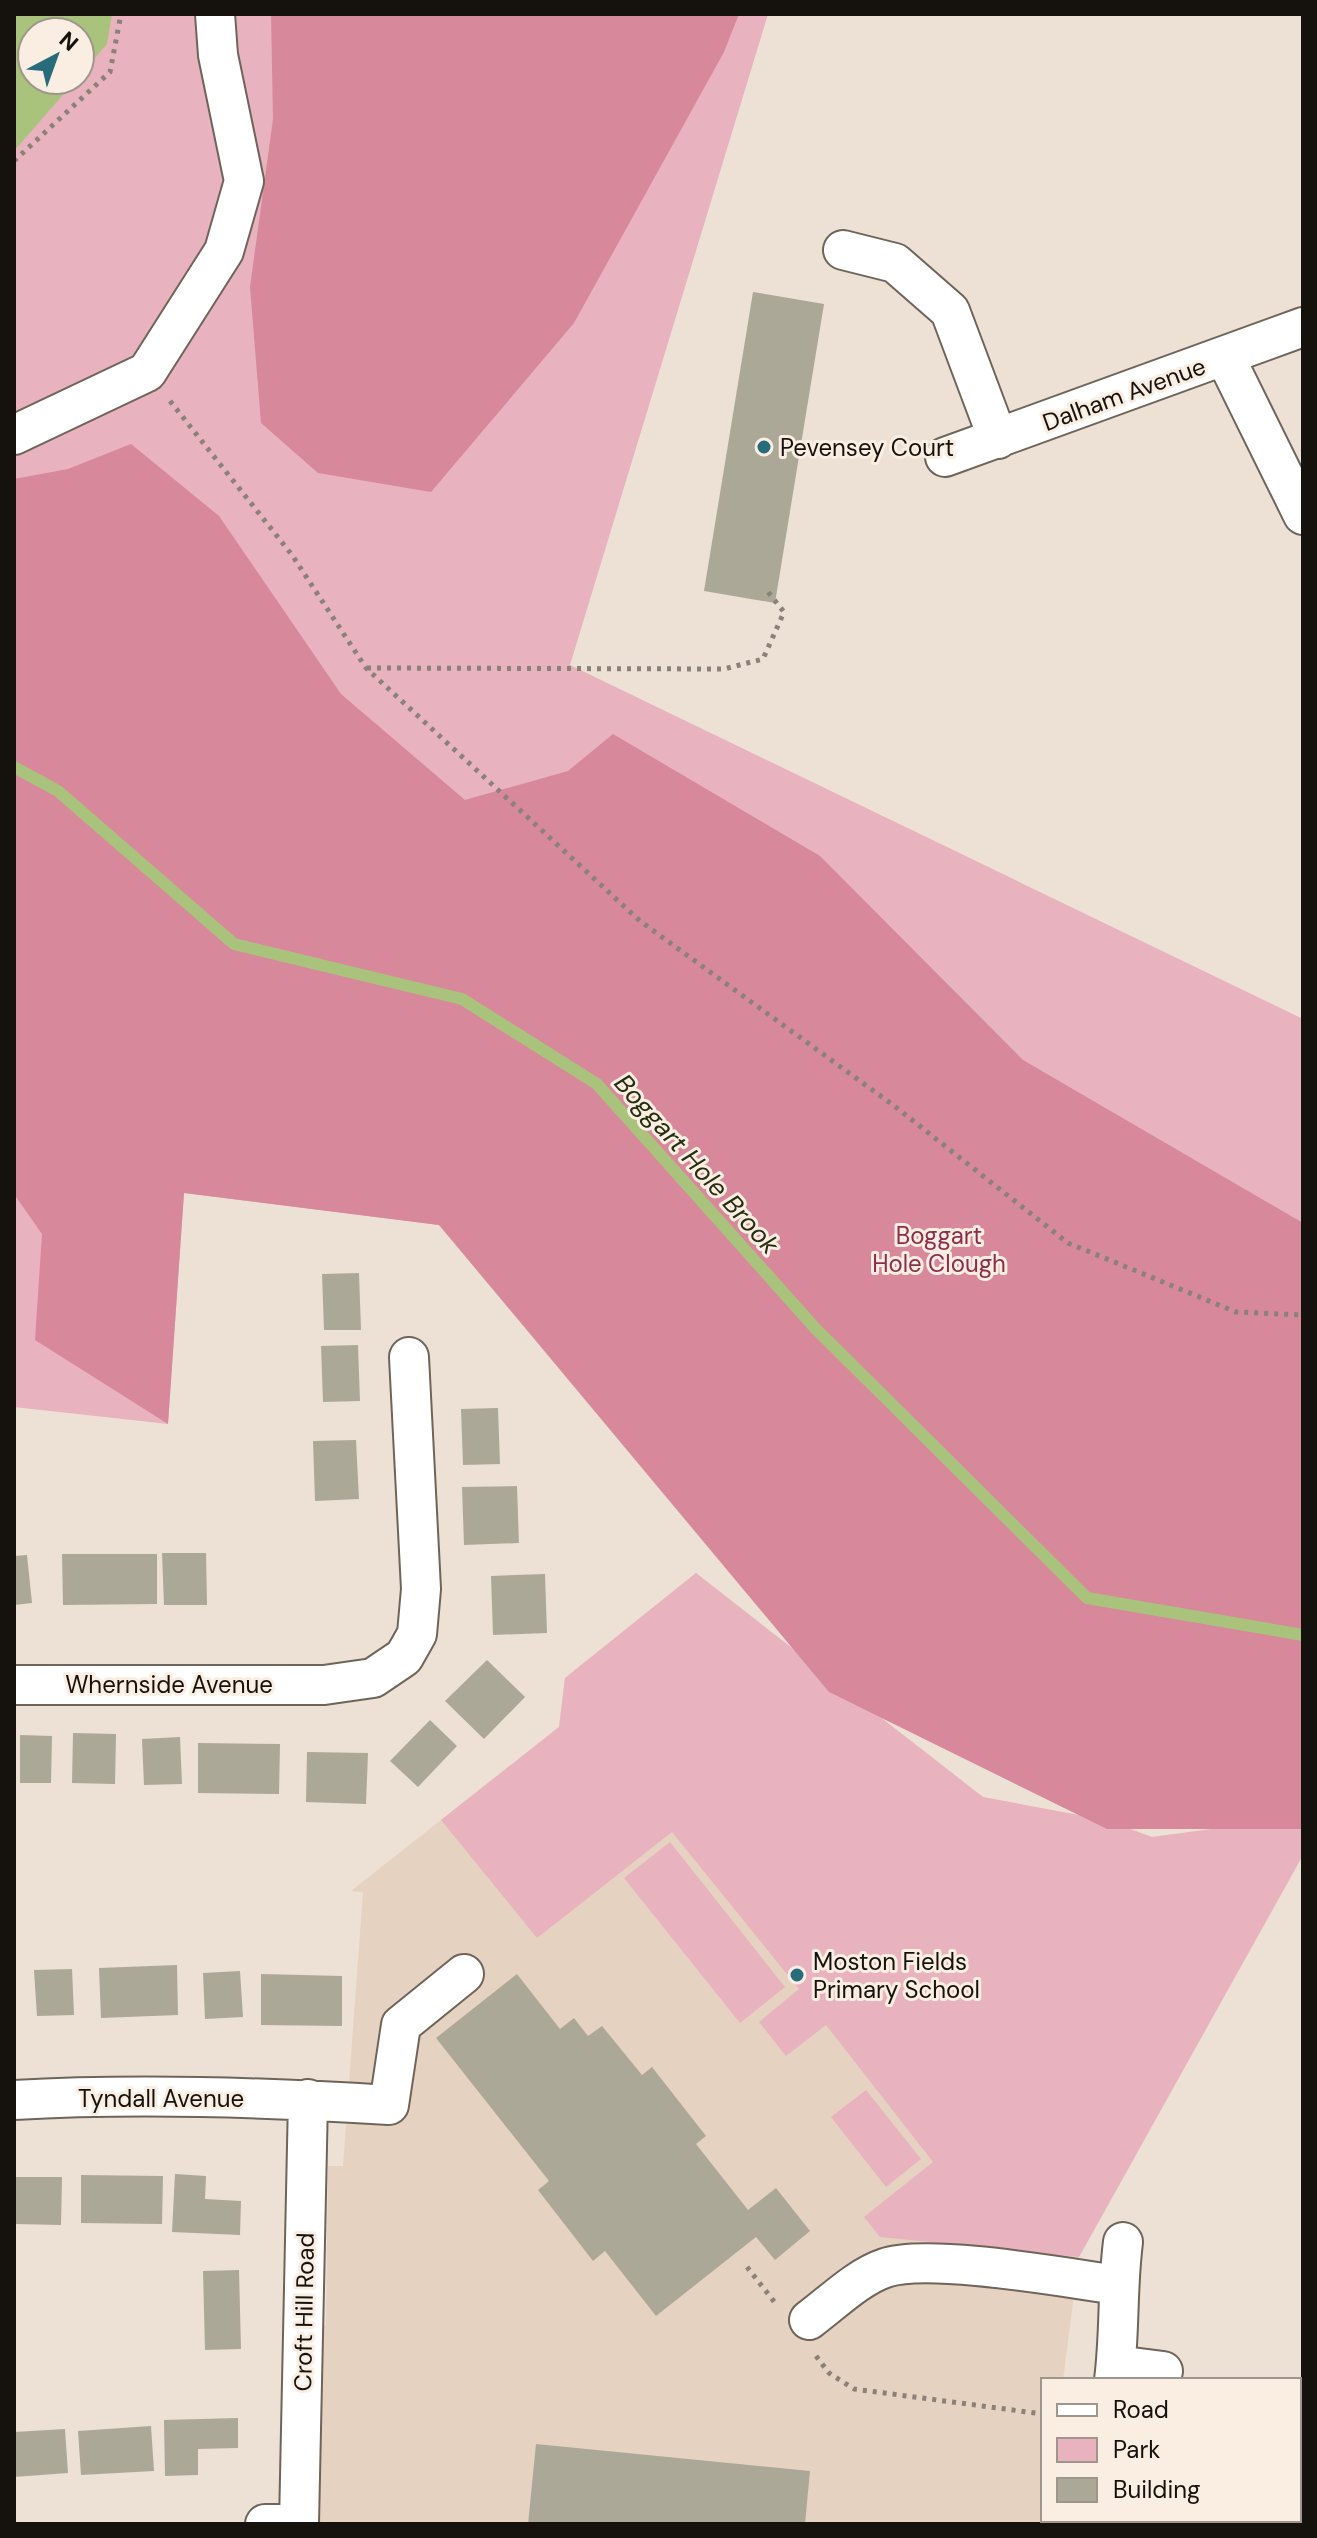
<svg xmlns="http://www.w3.org/2000/svg" width="1317" height="2538" font-family="'DM Sans',sans-serif">
<style>
.built{fill:#e6d2c1}
.green{fill:#e8b2be;fill-rule:evenodd}
.forest{fill:#d7889b}
.water{fill:#aac37c}
.lines{fill:none;stroke-linecap:round;stroke-linejoin:round}
.stream{stroke:#aac37c;stroke-width:12}
.building{fill:#aca898}
.minor-casing{stroke:#6f6459;stroke-width:42}
.path{stroke:#8a8179;stroke-width:5;stroke-dasharray:4 6;stroke-linecap:butt}
.minor{stroke:#fff;stroke-width:38}
.poi-dot{fill:#266c7b;stroke:#faede1;stroke-width:3}
.labels{text-anchor:middle;dominant-baseline:central;stroke-width:6;stroke-linejoin:round;paint-order:stroke}
.street-label{font-size:24px;fill:#15110d;stroke:#faede1}
.poi-label{font-size:24px;fill:#15110d;stroke:#faede1;text-anchor:start}
.park-label{font-size:24px;fill:#8b2d4c;stroke:#faede1}
.water-label{font-size:26px;font-style:italic;fill:#242e0f;stroke:#faede1}
</style>
<rect width="100%" height="100%" fill="#ede0d4"/>
<!-- built -->
<path class="built" d="M696,1573L983,1797L1099,1820L1152,1837L1292,1820L1303,1855L1079,2257L1063,2380H1043V2520H1059V2524H316L317,2324L326,2325L328,2166H343L363,1892L351,1891L559,1727L565,1678Z"/>
<!-- green -->
<path class="green" d="M14,14H768L570,665L1303,1019V1855L1079,2257L880,2237L864,2217L933,2162L826,2025L786,2056L759,2022L799,1989L672,1832L537,1938L441,1820L559,1727L565,1678L696,1573L793,1649L632,1445L439,1225L184,1193L168,1424L14,1407ZM32,32H80V80H32ZM880,1717L1079,1815L983,1797ZM1130,1829H1211L1152,1837Z
M670,1842L785,1987L740,2023L624,1878Z
M866,2090L921,2159L886,2187L831,2117Z"/>
<!-- forest -->
<path class="forest" d="M271,14H739L724,52L574,323L431,492L318,473L261,423L250,287L273,119Z
M131,444L219,516L341,694L465,800L568,771L613,734L820,856L1023,1060L1303,1223V1829H1107L829,1692L439,1225L184,1193L168,1424L35,1340L42,1234L14,1194V479L68,469Z"/>
<!-- water -->
<path class="water" d="M14,14H112L107,44L80,75V32H32V80H76L14,151Z"/>
<g class="lines">
<!-- stream -->
<path class="stream" d="M14,767L58,791L234,944L462,999L597,1084L815,1328L1087,1598L1303,1635"/>
</g>
<!-- building -->
<path class="building" d="M753,292L824,304L775,603L704,591Z
M359,1273L361,1330H324L322,1274Z
M358,1345L360,1401L323,1402L321,1346Z
M498,1408L500,1464L463,1465L461,1409Z
M356,1440L359,1499L315,1501L313,1441Z
M517,1486L519,1543L464,1545L462,1487Z
M162,1553H206L207,1605H164Z
M62,1554H157V1604L63,1605Z
M27,1555L32,1603L14,1605V1556Z
M545,1574L547,1633L493,1635L491,1576Z
M487,1660L525,1697L484,1739L445,1701Z
M430,1720L457,1746L418,1787L390,1761Z
M73,1733L116,1734L115,1784L72,1783Z
M20,1735L52,1736L51,1783H20Z
M180,1737L182,1784L144,1785L142,1739Z
M198,1743L280,1744L279,1794L198,1793Z
M307,1752L368,1753L366,1804L306,1802Z
M177,1965L178,2015L101,2018L99,1968Z
M72,1969L74,2015L37,2016L34,1970Z
M240,1971L243,2017L205,2019L203,1973Z
M261,1974L342,1976V2026L261,2025Z
M517,1974L560,2029L574,2018L588,2036L602,2026L642,2075L652,2067L706,2136L696,2144L748,2210L776,2188L810,2231L775,2260L756,2237L656,2316L605,2251L593,2261L538,2190L549,2181L436,2038Z
M175,2174L206,2176L205,2199L241,2201L240,2235L172,2232Z
M81,2175L163,2176L162,2224L81,2223Z
M14,2177H62L61,2225L14,2224Z
M239,2270L241,2349L205,2350L203,2271Z
M238,2418V2448L198,2449V2475L165,2476L164,2420Z
M151,2426L154,2471L81,2475L78,2431Z
M65,2429L68,2473L14,2477V2432Z
M536,2444L810,2471L805,2524H528Z
M1154,2520H1195L1194,2524H1154Z
M1217,2520H1299L1298,2524H1216Z"/>
<g class="lines">
<defs>
<path id="minor" d="M843,250L895,263L950,311L998,439
M1225,357L1303,515
M14,435L147,372L224,251L244,181L218,55L215,14
M945,457L1303,327
M14,1685H324L373,1678L404,1657L417,1634L421,1589L409,1357
M14,2100C139,2093 264,2097 389,2105L401,2025L464,1974
M809,2320C832,2303 858,2277 885,2268C928,2253 1067,2278 1118,2285
M1116,2365L1163,2371
M1114,2380C1120,2334 1117,2288 1123,2242
M265,2524H299
M299,2524L308,2099
M1098,2524L1099,2520"/>
</defs>
<!-- minor casing -->
<use href="#minor" class="minor-casing"/>
<!-- path -->
<path class="path" d="M14,161L110,72L121,14
M170,401L292,555L366,668L640,921L893,1105L1068,1243L1236,1312L1303,1315
M367,668L724,669L763,659L784,612L768,592
M747,2267L776,2304
M816,2356L829,2373L854,2389L1043,2414"/>
<!-- minor -->
<use href="#minor" class="minor"/>
</g>
<!-- markers -->
<g class="poi-dot">
<circle cx="764" cy="447" r="8"/>
<circle cx="797" cy="1975" r="8"/>
</g>
<g class="labels">
<!-- street labels -->
<g class="street-label">
<text transform="translate(1124 394) rotate(-20)">Dalham Avenue</text>
<text x="169" y="1684">Whernside Avenue</text>
<text x="161" y="2098">Tyndall Avenue</text>
<text transform="translate(304 2312) rotate(-89)">Croft Hill Road</text>
</g>
<!-- poi labels -->
<g class="poi-label">
<text x="780" y="447">Pevensey Court</text>
<text x="813" y="1961">Moston Fields<tspan x="813" dy="28">Primary School</tspan></text>
</g>
<!-- park labels -->
<g class="park-label">
<text x="939" y="1235">Boggart<tspan x="939" dy="28">Hole Clough</tspan></text>
</g>
<!-- water labels -->
<g class="water-label">
<text transform="translate(697 1164) rotate(48)">Boggart Hole Brook</text>
</g>
</g>
<!-- border -->
<rect width="1317" height="2538" fill="none" stroke="#15110d" stroke-width="32"/>
<!-- legend -->
<rect x="1041" y="2378" width="260" height="144" fill="#faede1" stroke="#9e958c" stroke-width="2"/>
<rect x="1057" y="2404" width="40" height="12" fill="#ffffff" stroke="#9e958c" stroke-width="2"/>
<text x="1113" y="2418" font-size="24" fill="#15110d">Road</text>
<rect x="1057" y="2438" width="40" height="24" fill="#e8b2be" stroke="#9e958c" stroke-width="2"/>
<text x="1113" y="2458" font-size="24" fill="#15110d">Park</text>
<rect x="1057" y="2478" width="40" height="24" fill="#aca898" stroke="#9e958c" stroke-width="2"/>
<text x="1113" y="2498" font-size="24" fill="#15110d">Building</text>
<!-- north arrow -->
<g transform="translate(56 56) rotate(41)"><circle r="38" fill="#faede1" stroke="#9e958c" stroke-width="2"/>
<path d="M0-6L14 30L0 20L-14 30Z" fill="#266c7b"/>
<text y="-12" font-size="22" font-weight="bold" text-anchor="middle" fill="#15110d">N</text>
</g>
</svg>
